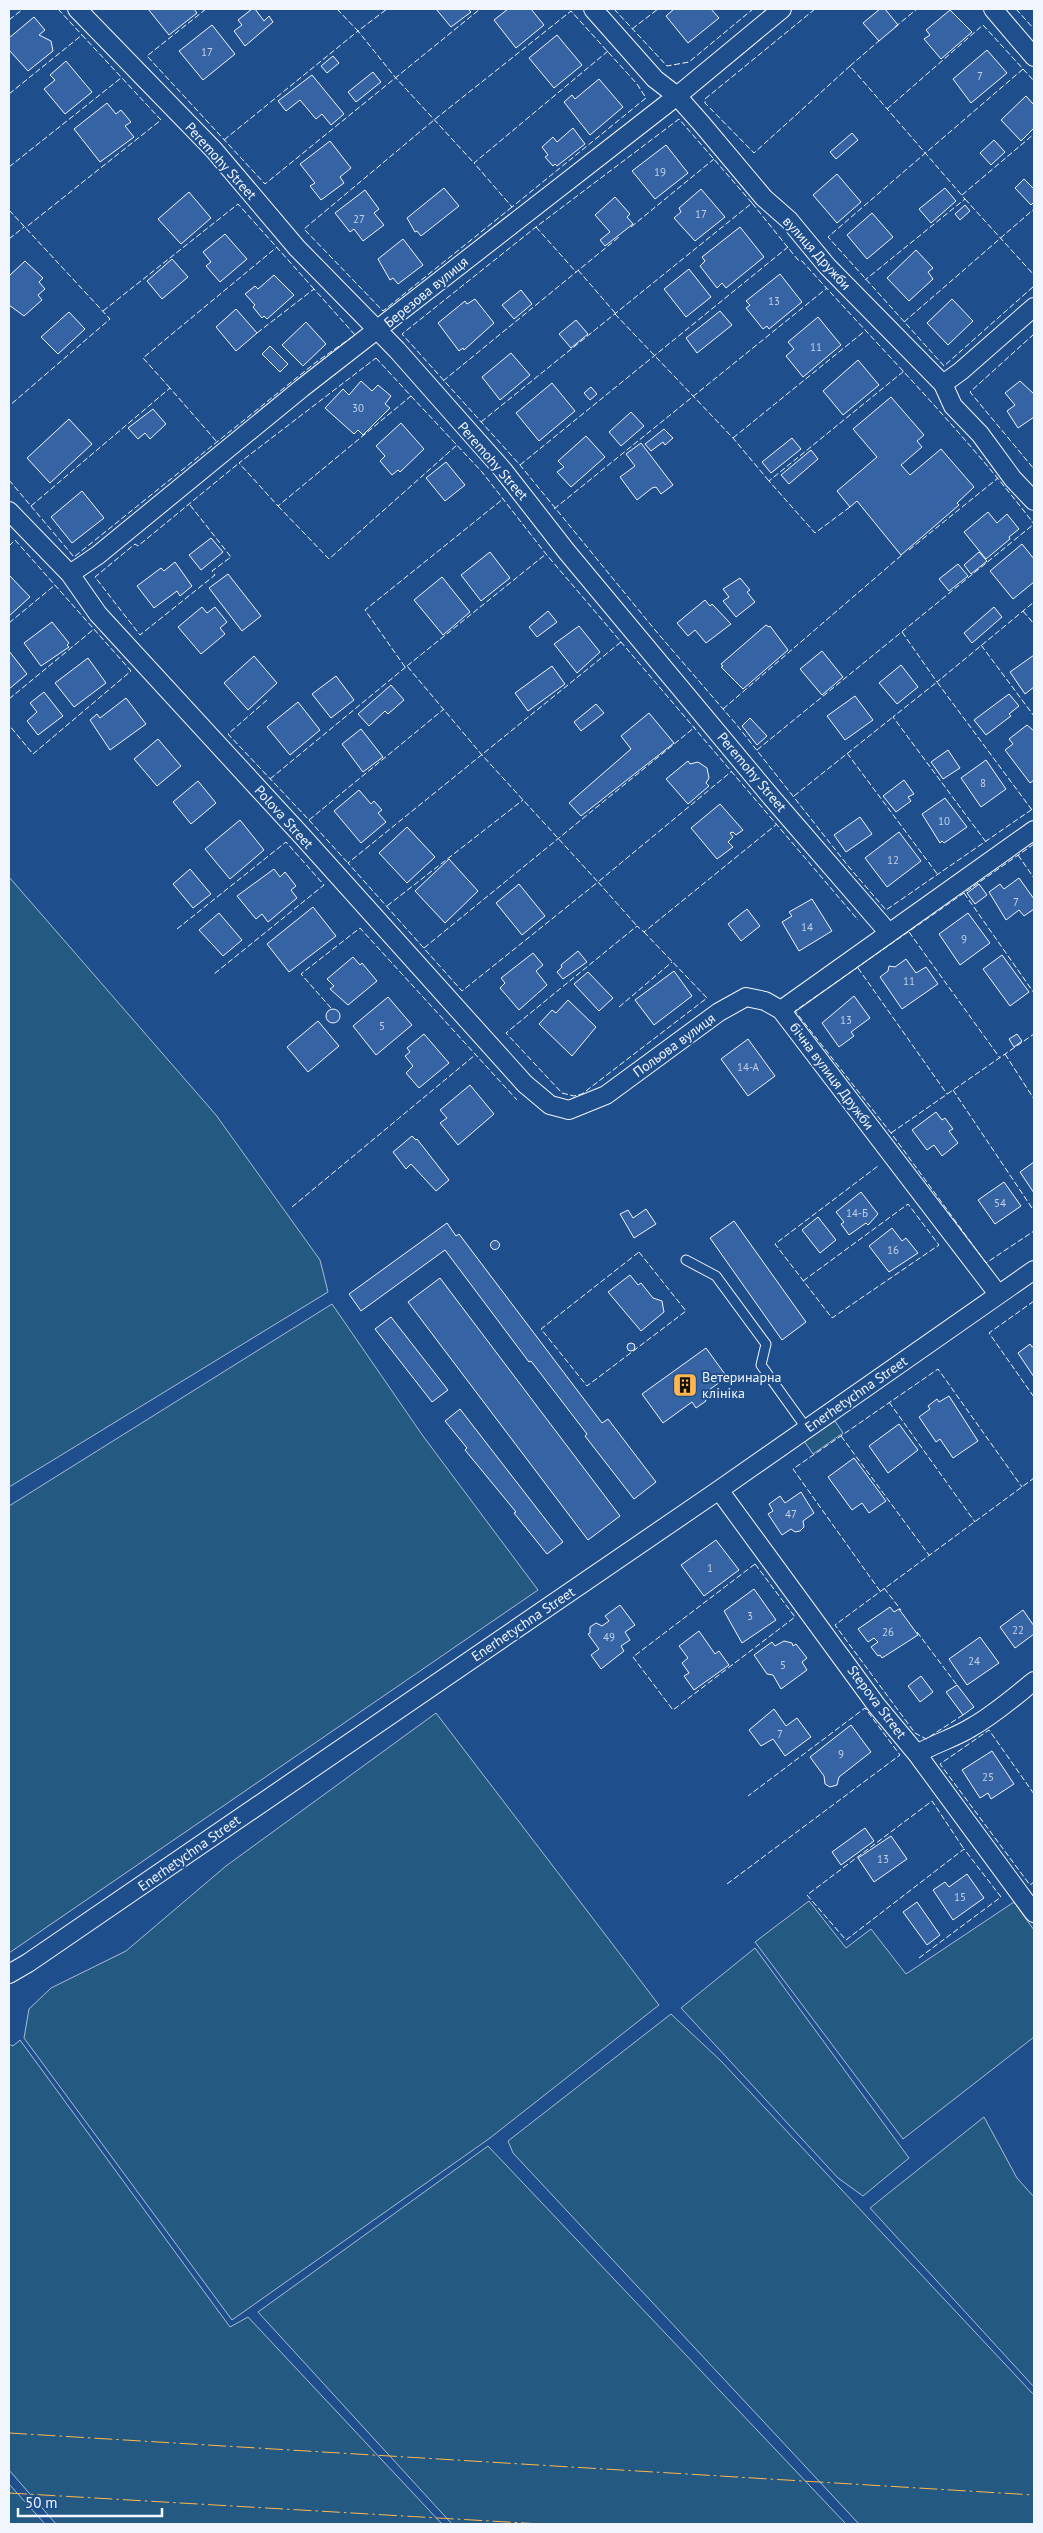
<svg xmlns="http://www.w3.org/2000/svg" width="1043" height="2533" font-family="'PT Sans',sans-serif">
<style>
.green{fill:#245a82;stroke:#a8bbd7}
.building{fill:#3563a3;stroke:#f2f6ff}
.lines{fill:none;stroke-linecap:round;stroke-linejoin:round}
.service-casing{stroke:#f2f6ff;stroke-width:11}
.minor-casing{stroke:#f2f6ff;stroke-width:20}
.service{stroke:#1f4e8c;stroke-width:9}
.minor{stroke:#1f4e8c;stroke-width:18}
.fence{stroke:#f2f6ff;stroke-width:1;stroke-dasharray:6 2.5;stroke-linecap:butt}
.power{stroke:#ffb74d;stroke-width:1;stroke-dasharray:18 4 2.5 4;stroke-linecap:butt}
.labels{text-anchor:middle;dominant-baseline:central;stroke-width:4;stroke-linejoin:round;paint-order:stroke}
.number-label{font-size:11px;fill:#c3d1e8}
.street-label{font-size:14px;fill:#f2f6ff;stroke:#1f4e8c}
.poi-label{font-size:14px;fill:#f2f6ff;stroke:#1f4e8c;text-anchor:start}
</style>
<rect width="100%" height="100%" fill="#1f4e8c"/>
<!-- green -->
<path class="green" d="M9,877L216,1115L320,1260L328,1292L9,1487Z
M332,1304L423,1436L538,1590L9,1953V1506Z
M835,1421L843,1433L813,1454L804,1441Z
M436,1713L659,2005L490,2138L232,2320L24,2038L29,2009L51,1988L126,1951L226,1866Z
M809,1901L846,1948L871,1929L906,1974L1014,1902L1034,1930V2037L903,2139L755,1942Z
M755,1948L909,2158L863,2196L838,2178L681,2008Z
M671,2014L721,2061L1034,2395V2524H859L513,2153L508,2141Z
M20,2040L230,2327L248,2317L442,2524H56L9,2470V2044L13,2046Z
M984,2117L1017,2178L1034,2197V2387L870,2208Z
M488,2146L846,2524H452L258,2312Z
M9,2484L45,2524H9Z"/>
<!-- building -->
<path class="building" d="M148,9H194L197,13L169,35Z
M252,9H255L264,21L269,16L273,22L245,46L234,31L242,25L238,20Z
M436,9H468L471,12L451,27Z
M508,9H531L544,25L516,48L494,20Z
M674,9H711L719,18L688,43L666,16Z
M880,9H885L898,25L879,41L863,23Z
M950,10L972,32L941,59L924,39L930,35L926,30Z
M34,17L45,30L39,35L51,41L53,51L28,71L9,50V38Z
M212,25L235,54L203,80L179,51Z
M557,35L582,65L554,88L529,58Z
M987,50L1007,73L971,103L953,79Z
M333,56L339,63L327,73L321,66Z
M66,61L92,92L65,114L44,89L55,80L50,75Z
M373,72L381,82L356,102L348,92Z
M312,75L344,114L331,125L322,114L316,119L300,100L286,111L278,101Z
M599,79L623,107L590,135L564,102L572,95L575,99Z
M1026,96L1034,105V128L1021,141L1001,120Z
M107,103L116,114L121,110L131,122L125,126L134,137L100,162L74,129Z
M573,128L585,144L557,166L555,164L553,166L545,157L548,155L542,147L553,137L557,142Z
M852,133L858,140L836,159L830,152Z
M994,140L1005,152L991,165L980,153Z
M330,141L351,168L340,177L344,183L321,200L310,186L315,183L300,164Z
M666,145L688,173L655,199L632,171Z
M837,174L861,202L837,223L813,195Z
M1024,179L1034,189V202L1031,205L1015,188Z
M444,188L459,206L421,236L417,231L415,232L407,218Z
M945,188L956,201L931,223L919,209Z
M701,189L725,217L695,241L674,218L681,212L679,208Z
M365,190L379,209L374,213L384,225L363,241L354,229L350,232L335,213Z
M189,192L211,218L181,244L158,219Z
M615,197L630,214L627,217L633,224L605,246L600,240L610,232L595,215Z
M965,205L970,211L960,220L955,214Z
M872,213L893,237L867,259L847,235Z
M740,227L764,257L726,288L722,283L717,288L700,266L705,261L702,257Z
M225,234L247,259L220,282L206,266L211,262L203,252Z
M403,239L423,265L398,284L393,278L390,280L378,259Z
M916,250L933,268L928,272L933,279L909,301L887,278Z
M172,259L188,277L162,299L147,281Z
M25,261L43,278L39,282L45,289L38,295L42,300L24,316L9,305V276Z
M689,269L711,297L686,317L664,289Z
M780,274L802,302L769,329L767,326L763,329L746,308L750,305L746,301Z
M274,275L294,295L267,319L264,316L262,318L253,307L255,305L245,294L255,286L258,289Z
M521,290L532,304L514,319L502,305Z
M475,299L494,323L464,350L463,348L459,351L438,323L465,301L467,304Z
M952,299L973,321L948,345L927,323Z
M236,309L257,333L236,351L216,327Z
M720,311L732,325L697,353L686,338Z
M69,312L85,329L58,354L41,337Z
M818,317L841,345L803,377L786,356L794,349L788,342Z
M576,320L588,334L571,348L559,334Z
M306,322L326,344L303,366L282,345Z
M270,346L288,364L280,372L262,354Z
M511,353L530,375L500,400L482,377Z
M858,360L879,385L843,415L823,391Z
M361,381L372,391L378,385L391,396L385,404L390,408L363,435L358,430L354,434L325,408L343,389L349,395Z
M1020,381L1034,394V417L1018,428L1007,411L1015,405L1005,393Z
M552,383L575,411L539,441L516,413Z
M591,387L597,394L590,400L584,393Z
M891,397L924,435L917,441L922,447L901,465L910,475L941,449L974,487L957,503L959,505L901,555L857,501L850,507L837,491L877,457L853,429Z
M153,409L166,424L150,439L145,433L138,439L128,428Z
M631,412L644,426L621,446L609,432Z
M69,419L92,444L50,483L27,458Z
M401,423L424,449L400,472L398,470L392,475L380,461L385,456L376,446Z
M664,429L673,438L665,445L663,442L651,451L645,444Z
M586,436L605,457L571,487L557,472L564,467L558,461Z
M792,438L801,449L771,473L762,462Z
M641,443L673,485L661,494L656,487L652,488L637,500L620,477L635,466L626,454Z
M811,450L818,459L789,484L781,475Z
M446,462L465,485L445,501L426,478Z
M82,491L104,518L72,543L51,517Z
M988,512L997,523L1007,514L1019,529L1009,537L1010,539L986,559L964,532Z
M211,538L223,552L201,570L189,555Z
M1022,544L1034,559V582L1013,599L990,571Z
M490,552L510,578L481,601L461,575Z
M979,552L987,561L971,574L964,565Z
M175,562L192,586L180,596L177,591L154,608L137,586L161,568L164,571Z
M958,564L968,576L949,591L939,579Z
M228,574L261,616L242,631L209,588Z
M9,575L30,597L9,616Z
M442,577L470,612L443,635L414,600Z
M740,578L750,590L747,592L755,602L736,617L723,601L729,597L723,589Z
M705,600L710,606L712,604L731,624L706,643L695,630L688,636L677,623Z
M202,607L207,613L215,607L227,622L220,628L225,634L201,654L178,627Z
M994,607L1002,617L972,643L964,633Z
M548,611L557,622L537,637L529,627Z
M52,622L69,643L67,645L69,647L41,666L24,643Z
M766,625L769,627L770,626L788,650L743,689L721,667L723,666L721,664Z
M579,626L600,652L577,673L554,644Z
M9,651L27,674L9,689Z
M822,651L843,677L822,695L800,669Z
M1034,655V687L1025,694L1010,672Z
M254,656L277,683L248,710L224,683Z
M88,658L106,683L74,707L55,683Z
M901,665L918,687L897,704L879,683Z
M552,666L565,684L528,711L515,693Z
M336,676L354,700L331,718L312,694Z
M391,685L404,700L388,714L385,711L369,726L358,714Z
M44,692L63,716L38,735L27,721L37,712L30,703Z
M1009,694L1019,706L1009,714L1011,716L986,735L974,720Z
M855,696L873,720L845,740L827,716Z
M126,698L146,724L110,750L90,720L97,714L100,718Z
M298,702L320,730L290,755L267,727Z
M596,704L604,713L581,731L574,722Z
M649,713L674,743L581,816L569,803L631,749L621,736Z
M750,718L767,736L757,745L742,726Z
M1027,725L1034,731V780L1030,783L1005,750L1013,744L1009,739Z
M361,729L383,757L363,772L342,744Z
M158,739L181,766L157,786L134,759Z
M948,750L960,768L943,779L931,762Z
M986,760L1006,789L981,807L961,778Z
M688,761L690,764L698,762L707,768L709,778L706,783L709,786L688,804L666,779Z
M904,780L914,794L908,797L911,801L896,812L883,796Z
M198,781L216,803L191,824L173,802Z
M359,790L371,804L374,801L382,810L378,813L386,822L361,843L334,811Z
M945,798L967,827L944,843L942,841L940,843L922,814Z
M720,804L743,830L736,835L733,832L730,833L733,837L728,842L733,847L717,859L691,828Z
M860,817L872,834L846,852L834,835Z
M240,820L264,850L230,879L205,849Z
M407,827L435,857L407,883L379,853Z
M899,832L921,861L887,887L865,858Z
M449,859L478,891L445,923L415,891Z
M190,869L211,894L193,908L173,884Z
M274,869L280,877L285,872L296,886L291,890L297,898L268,922L262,914L256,919L237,896Z
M1019,878L1034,899V909L1024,916L1019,910L1006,920L989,892L1000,884L1004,889Z
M519,884L545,916L522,935L496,903Z
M979,884L987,895L975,904L967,893Z
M812,899L832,931L799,951L782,922L792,916L789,912Z
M313,907L336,936L289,972L267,944Z
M747,909L760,926L741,941L728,924Z
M219,913L242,940L223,956L199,930Z
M968,913L990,943L960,965L939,934Z
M578,951L587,962L563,979L557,972L562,967L561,965Z
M533,953L543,965L536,971L547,985L519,1010L500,988L505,983L501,978Z
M1002,955L1029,992L1010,1006L983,969Z
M353,957L360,965L362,963L377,981L348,1005L330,989L334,986L327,979Z
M906,959L916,973L926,967L938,984L902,1009L880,977L888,971L889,966L895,967Z
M674,971L692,996L654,1025L635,1000Z
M588,972L613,998L599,1011L574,984Z
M854,996L870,1018L851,1032L854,1036L839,1047L822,1023Z
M388,997L412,1025L376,1055L353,1026Z
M568,1000L596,1027L572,1056L539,1024L552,1010L556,1013Z
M326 1016a7 7 0 1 1 14 0a7 7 0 1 1-14 0Z
M318,1021L339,1046L308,1072L287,1047Z
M424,1034L449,1063L419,1088L406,1073L413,1066L405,1056L410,1052L407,1048Z
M1017,1034L1022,1041L1014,1047L1009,1039Z
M748,1039L775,1076L748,1096L721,1059Z
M470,1085L494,1114L458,1145L440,1123L447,1118L440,1110Z
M936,1112L942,1120L945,1118L953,1129L949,1131L958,1143L942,1156L934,1145L927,1150L912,1130Z
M412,1136L416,1140L417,1139L449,1180L436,1191L411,1164L406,1169L393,1152Z
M1034,1162V1193L1020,1172Z
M1004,1182L1021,1206L995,1224L978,1200Z
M861,1192L878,1214L868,1225L866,1223L849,1235L841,1224L844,1222L836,1212Z
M646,1209L656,1224L634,1238L620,1214L628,1210L633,1218Z
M818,1217L836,1240L820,1253L802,1230Z
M734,1221L806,1322L782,1340L710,1238Z
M447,1223L456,1236L459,1234L602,1423L608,1419L656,1482L634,1499L585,1436L587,1434L531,1361L529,1362L445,1250L361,1311L349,1294Z
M892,1228L902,1241L906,1238L918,1253L889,1272L869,1246Z
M490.5 1245a4.5 4.5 0 1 1 9 0a4.5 4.5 0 1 1-9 0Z
M630,1275L638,1285L641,1283L653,1298L662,1301L663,1307L664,1312L641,1331L608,1292Z
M440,1278L620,1516L588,1540L408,1302Z
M391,1317L448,1390L432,1402L375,1329Z
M627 1347a4 4 0 1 1 8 0a4 4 0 1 1-8 0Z
M1030,1344L1032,1347L1034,1346V1377L1018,1353Z
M706,1348L727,1377L702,1395L706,1401L696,1408L692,1402L663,1423L642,1394Z
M949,1396L978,1441L953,1458L940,1439L936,1442L919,1417L930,1409L928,1406L937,1399L939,1402Z
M460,1409L563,1542L547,1554L514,1513L516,1512L465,1450L467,1448L445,1421Z
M899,1424L918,1450L888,1473L869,1446Z
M854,1458L886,1501L869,1513L862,1503L852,1510L828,1477Z
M801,1492L814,1513L803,1521L804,1527L800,1531L795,1532L791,1529L782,1535L768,1514L773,1511L769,1504L780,1496L785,1503Z
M716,1540L739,1570L704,1596L681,1565Z
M754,1589L776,1620L742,1643L724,1611Z
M620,1605L635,1625L625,1632L630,1640L621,1646L624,1651L601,1669L591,1655L599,1649L588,1634L590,1633V1627L596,1623L602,1626L609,1621L605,1616Z
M890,1607L894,1612L899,1609L918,1635L882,1658L880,1655L878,1656L871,1647L878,1642L874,1638L868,1642L858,1629Z
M1023,1610L1034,1626V1634L1015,1648L1000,1627Z
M699,1631L715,1654L719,1651L729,1665L694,1690L684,1676L689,1673L682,1663L688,1658L679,1646Z
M980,1637L999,1663L967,1685L949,1659Z
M784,1641L792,1643L793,1646L796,1644L807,1658L802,1662L807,1670L781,1689L773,1675L767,1674L754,1655L772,1642L775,1646Z
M921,1676L933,1692L920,1702L908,1686Z
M957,1685L974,1707L963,1715L946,1692Z
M774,1709L786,1726L797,1718L811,1737L785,1756L773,1739L761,1746L749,1730Z
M851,1725L871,1752L839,1777L837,1785L830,1787L825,1784L824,1776L810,1757Z
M992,1751L1014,1784L991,1799L988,1793L980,1798L962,1770Z
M865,1828L874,1841L841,1865L832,1852Z
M891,1836L907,1859L874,1882L858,1858Z
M967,1874L984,1898L953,1920L933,1890L945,1882L949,1887Z
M917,1902L940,1935L927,1945L903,1912Z"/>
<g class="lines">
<defs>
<path id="service" d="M686,1260L716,1276L766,1344L761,1365L807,1429"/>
<path id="minor" d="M77,9L214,150L297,248L397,350L503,470L567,552L772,798L888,932
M593,9L655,79L677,96L701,123L764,198L789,220L827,266L943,384L953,406L980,434L1013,479L1034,501
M993,9L1034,57
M943,384L961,371L1034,307
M9,511L70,574L98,614L303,837L525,1084L550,1105L569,1110L606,1095L719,1012L746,997L765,1001L781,1010
M70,574L98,555L302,388L677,96L782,9
M998,1294L781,1010L1034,830
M719,1490L877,1706L917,1754L1034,1913
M917,1754C935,1743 955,1738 972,1727C995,1714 1014,1697 1034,1681
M9,1974L28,1963L719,1490L1034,1270"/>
</defs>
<!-- service casing -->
<use href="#service" class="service-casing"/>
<!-- minor casing -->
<use href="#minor" class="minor-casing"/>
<!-- service -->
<use href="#service" class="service"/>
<!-- minor -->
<use href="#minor" class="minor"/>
<!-- fence -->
<path class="fence" d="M58,9L82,35
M206,9L147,56L265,184L480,9
M337,9L358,31L387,9
M614,9L667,66L689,62L753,9
M815,9L705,99V103L754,153L850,66L965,199L865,280
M1016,9L1034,29
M9,20L23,9
M895,27L917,9
M632,29L658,9
M850,66L880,40
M1023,69L828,237L944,366L1034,286
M9,94L82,35L161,120L25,228
M887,109L983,25L1034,81
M224,140L358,31L395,77L474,163
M9,167L121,78
M962,195L1034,134
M965,199L1034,275
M752,203L679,119L536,227L402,334L520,465L655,630L736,724L849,867L886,910L1034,808
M512,207L383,311L304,229L434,120L571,11L637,84L646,98L512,207L474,163L608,51
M9,210L110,319L9,406
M536,227L576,272
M631,227L714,159
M9,239L24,227
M578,270L616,314
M103,311L238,204L314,289
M615,314L733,438L769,481
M904,322L1034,209
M1034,334L970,392L1034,469
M376,358L411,396L278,506L239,463Z
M443,381L619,237
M170,388L143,358L277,247
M411,396L482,472L546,554L858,920
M481,422L752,203L798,260L802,261C880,348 963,431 1034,524
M733,438L866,330
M520,465L788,247
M9,480L74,557L315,363L355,335L314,289L257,333
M190,505L231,557L212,571L215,575L140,635L95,577L135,544L138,546L239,463
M31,506L170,388L217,442
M278,506L329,559L457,445
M850,507L815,533L769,481L904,371
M554,509L827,288
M9,546L15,540L131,671L33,754L9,725
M909,550L998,478
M1023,611L1034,624
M9,623L55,585
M902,632L937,682L1034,602
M621,642L348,863L462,991L598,882L637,926
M981,645L1034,716
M407,666L546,554
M405,667L365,610L503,499
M9,699L94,629
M267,700L228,734L309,820L444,709
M723,709L903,554
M757,750L1034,524
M847,753L938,875
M270,779L407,666L482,755L598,882L732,771
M794,796L893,717
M309,820L348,863
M986,842L893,717L937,682L1032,810
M1034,844L795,1011L891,1133L986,1263L1034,1231
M1018,855L1034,878
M964,893L1034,993
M387,906L523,800
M177,929L286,842L324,885L214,974
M644,932L707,998L582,1094L574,1096L562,1093L506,1033L637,926L644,932L777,824
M909,932L1000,1058
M424,948L695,727
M858,968L947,1094
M619,1007L672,962
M331,1008L301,974L360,928L517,1100
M1005,1054L1034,1099
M953,1090L1034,1211
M891,1133L1034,1034
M292,1207L475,1055
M639,1252L686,1311L587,1386L541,1329Z
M803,1281L908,1204L939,1245L832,1318L775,1244L878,1166
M1034,1301L989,1333L1034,1397
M889,1402L975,1522
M841,1436L929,1555
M755,1564L795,1617L673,1710L633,1657Z
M884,1588L901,1610
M880,1591L793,1469L938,1369L1022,1487
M917,1632L957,1685
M963,1715L926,1739L915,1733L835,1625L1034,1478
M1034,1794L989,1730L940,1764L1030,1885L1034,1882
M727,1884L900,1755L865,1708L748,1796
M919,1958L1001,1897L964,1849L846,1940L807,1895L932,1801L964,1849"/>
<!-- power -->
<path class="power" d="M9,2433L1034,2495
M9,2493L541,2524"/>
</g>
<!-- icons -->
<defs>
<symbol id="building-square" viewBox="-11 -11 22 22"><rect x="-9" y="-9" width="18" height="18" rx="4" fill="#ffb74d" stroke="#1f4e8c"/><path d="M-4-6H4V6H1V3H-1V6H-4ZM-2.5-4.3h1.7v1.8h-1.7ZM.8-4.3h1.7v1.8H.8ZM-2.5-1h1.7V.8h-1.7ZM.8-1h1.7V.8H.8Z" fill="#111"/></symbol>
</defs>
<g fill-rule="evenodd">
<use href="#building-square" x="671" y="1371" width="28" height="28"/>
</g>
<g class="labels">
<!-- number labels -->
<g class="number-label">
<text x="207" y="52">17</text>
<text x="980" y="76">7</text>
<text x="660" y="172">19</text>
<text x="701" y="214">17</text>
<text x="359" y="219">27</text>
<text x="774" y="301">13</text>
<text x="816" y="347">11</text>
<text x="358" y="408">30</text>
<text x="983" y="783">8</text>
<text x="944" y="821">10</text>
<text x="893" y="860">12</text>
<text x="1016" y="902">7</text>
<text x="807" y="927">14</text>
<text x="964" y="939">9</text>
<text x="909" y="981">11</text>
<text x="846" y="1020">13</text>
<text x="382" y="1026">5</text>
<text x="748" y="1067">14-А</text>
<text x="1000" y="1203">54</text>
<text x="857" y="1213">14-Б</text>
<text x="893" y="1250">16</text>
<text x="791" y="1514">47</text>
<text x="710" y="1568">1</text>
<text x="750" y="1616">3</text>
<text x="1018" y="1630">22</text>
<text x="888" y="1632">26</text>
<text x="609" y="1637">49</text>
<text x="974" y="1661">24</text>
<text x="783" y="1665">5</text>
<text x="780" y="1734">7</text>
<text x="841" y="1754">9</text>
<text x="988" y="1777">25</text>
<text x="883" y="1859">13</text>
<text x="960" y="1897">15</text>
</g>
<!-- street labels -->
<g class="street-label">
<text transform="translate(221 161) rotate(48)">Peremohy Street</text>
<text transform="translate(817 253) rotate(48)">вулиця Дружби</text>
<text transform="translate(426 292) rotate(-39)">Березова вулиця</text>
<text transform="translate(493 461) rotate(49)">Peremohy Street</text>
<text transform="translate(752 772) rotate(50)">Peremohy Street</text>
<text transform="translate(284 817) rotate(48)">Polova Street</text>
<text transform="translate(674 1045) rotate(-36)">Польова вулиця</text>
<text transform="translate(832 1076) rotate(53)">бічна вулиця Дружби</text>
<text transform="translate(856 1394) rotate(-35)">Enerhetychna Street</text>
<text transform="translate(523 1624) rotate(-34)">Enerhetychna Street</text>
<text transform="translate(877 1702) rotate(53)">Stepova Street</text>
<text transform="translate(189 1853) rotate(-35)">Enerhetychna Street</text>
</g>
<!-- poi labels -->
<g class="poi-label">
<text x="702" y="1377">Ветеринарна<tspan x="702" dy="16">клініка</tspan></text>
</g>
</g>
<!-- border -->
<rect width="1043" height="2533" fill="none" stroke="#f2f6ff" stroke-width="20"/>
<!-- scale -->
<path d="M18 2508v8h144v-8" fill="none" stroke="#f2f6ff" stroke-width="2.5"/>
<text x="25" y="2508" font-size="15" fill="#f2f6ff" stroke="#1f4e8c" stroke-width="4" paint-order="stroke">50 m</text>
</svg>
